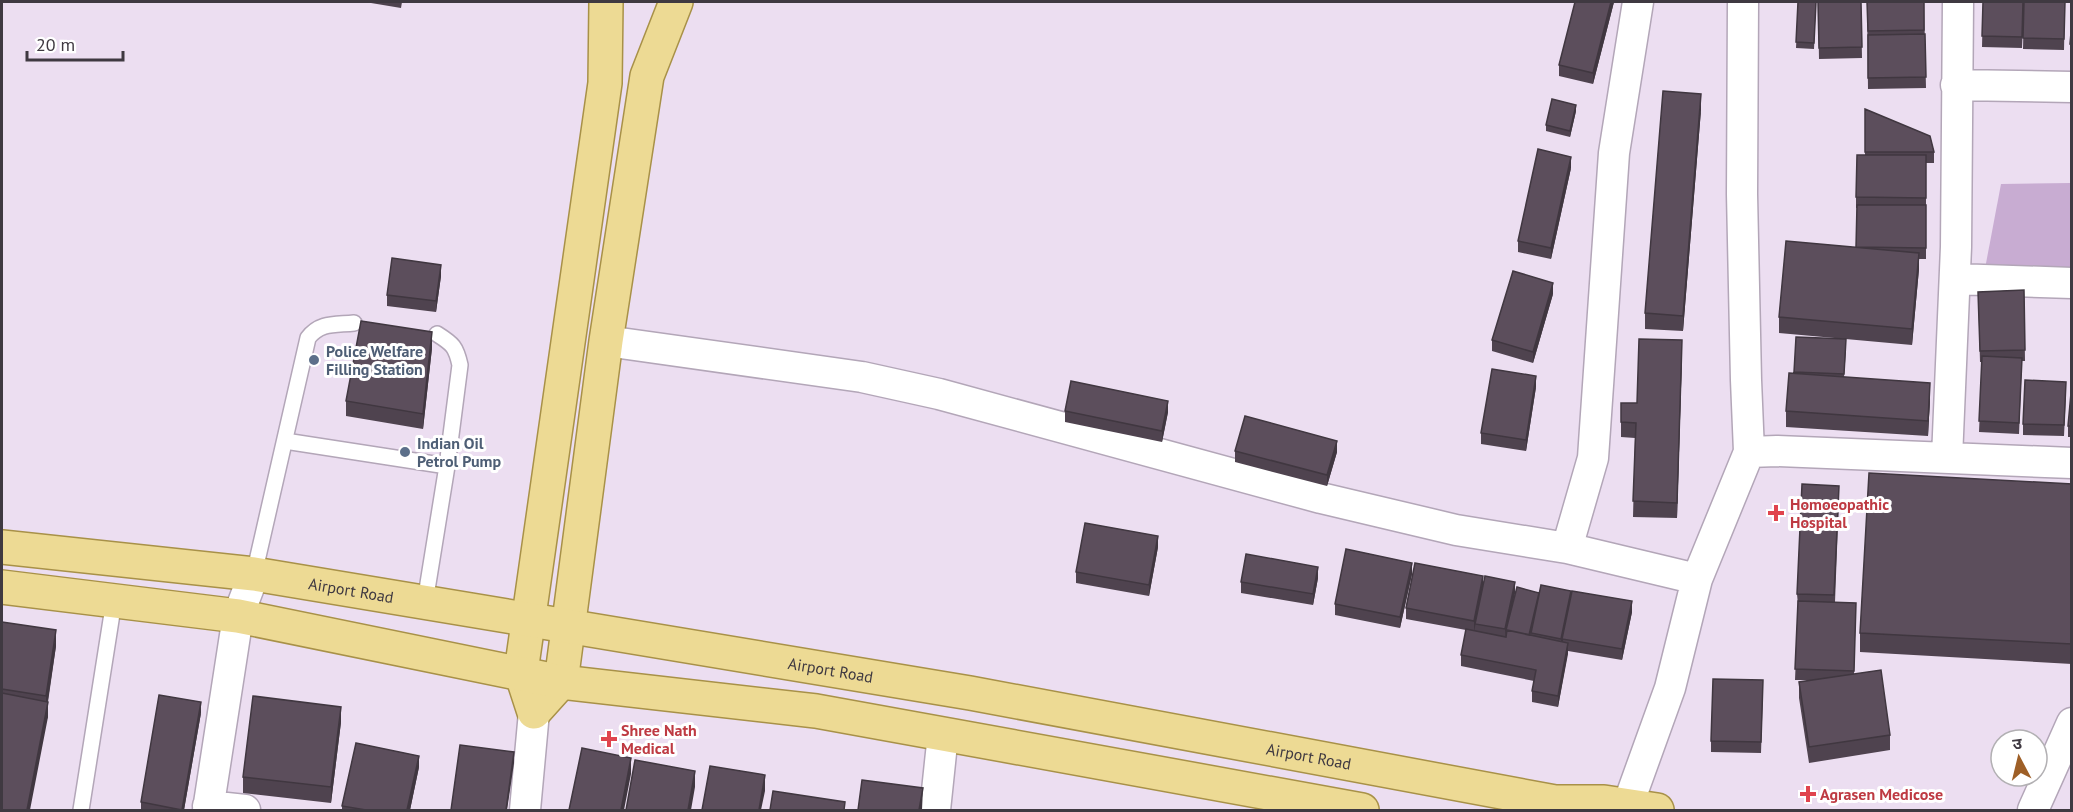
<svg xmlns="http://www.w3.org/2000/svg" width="2073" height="812" font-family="'PT Sans','Noto Sans Devanagari',sans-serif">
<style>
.green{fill:#c8acd2}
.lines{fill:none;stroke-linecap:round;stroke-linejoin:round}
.service-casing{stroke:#b3a6b8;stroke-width:18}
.minor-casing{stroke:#b3a6b8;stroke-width:33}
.primary-casing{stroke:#a89148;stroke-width:36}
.service{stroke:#fff;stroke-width:15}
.minor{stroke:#fff;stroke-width:30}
.primary{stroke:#edda94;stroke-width:33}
.wall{fill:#4f434f}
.shaded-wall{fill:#403740}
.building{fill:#5c4e5c;stroke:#403740;stroke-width:1.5}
.service-dot{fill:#5c6f8a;stroke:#fff;stroke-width:2}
.health-dot{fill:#e0444e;stroke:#fff;stroke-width:2}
.labels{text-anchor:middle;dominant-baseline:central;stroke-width:6;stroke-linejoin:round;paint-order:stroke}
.service-label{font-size:16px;font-weight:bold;fill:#4e5e75;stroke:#fff;text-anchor:start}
.health-label{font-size:16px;font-weight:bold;fill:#be3a42;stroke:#fff;text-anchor:start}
.street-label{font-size:16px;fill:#3f3941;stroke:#fff}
</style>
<rect width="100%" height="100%" fill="#ecdef1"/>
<!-- green -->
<path class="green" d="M2071,183V274H1984L2001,184Z"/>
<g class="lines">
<defs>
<path id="service" d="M285,441L447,466
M254,574L308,338C320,322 335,325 354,323
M425,602L447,466L460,365C456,347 453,344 437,334
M81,810L114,601"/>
<path id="minor" d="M1956,85L2072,87
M1955,279L2072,283
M606,341L862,377L939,394L1321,498L1456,530L1567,548L1593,458L1614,153L1638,2
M1749,452L1777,451L2072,463
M1947,458L1956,247L1958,2
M1567,548L1697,579
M208,806L245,810
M208,810L238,616L254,574
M525,810L534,712
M935,810L943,734
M1626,810L1670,688L1697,579L1749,452L1746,380L1742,194L1743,2
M2033,810L2072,723"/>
<g id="primary">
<path d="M606,2L605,83L521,672L534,712L561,682L606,341L647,76L676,2"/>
<path id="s1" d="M2,547L254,574L970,693L1555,802H1604L1657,810"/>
<path d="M2,587L238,616L561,682L816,711L1362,810"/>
</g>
</defs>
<!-- service casing -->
<use href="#service" class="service-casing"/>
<!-- minor casing -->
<use href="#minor" class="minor-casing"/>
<!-- primary casing -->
<use href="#primary" class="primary-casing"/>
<!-- service -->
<use href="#service" class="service"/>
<!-- minor -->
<use href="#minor" class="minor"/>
<!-- primary -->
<use href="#primary" class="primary"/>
</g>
<!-- wall -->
<path class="wall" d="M365,2H402L401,8Z
M1614,2L1593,84L1559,76V65Z
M1798,2H1816L1814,49L1796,48Z
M1818,2H1861L1862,58L1819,59Z
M1867,2H1924L1926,88L1868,89Z
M1983,2H2024L2022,48L1982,47Z
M2024,2H2065L2064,50L2023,49Z
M2072,21V55H2070Z
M1865,109L1934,152V163H1926V259H1919V269L1912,345L1779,333V317L1856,247L1857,208H1856V197L1865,155Z
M1701,110L1683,331L1645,329V313Z
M1576,111L1570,137L1546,131V125Z
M1571,168L1551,259L1518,252V241Z
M441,276L436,312L387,306V295Z
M2024,290L2025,361H2022L2019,434L1979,432L1982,362H1980L1978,292Z
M1553,294L1533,363L1492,351V340Z
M1796,337L1846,350L1844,377L1930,399L1928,436L1786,427V411L1794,374Z
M432,348L423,429L346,416V401Z
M1682,356L1677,518L1633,517L1635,438L1621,437V422L1637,403Z
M2072,382V437H2068V426Z
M1536,387L1526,451L1481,444V433Z
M2066,393L2064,436L2023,435V424Z
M1065,411L1168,412L1162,442L1065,422Z
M1235,451L1337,452L1327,486L1235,462Z
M2072,484V664L1860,652V633Z
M1839,497L1835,602L1856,603L1854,674L1890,735V750L1809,763L1799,698V682L1812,680H1795L1798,605L1797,594Z
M1158,547L1149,596L1076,583V572Z
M1412,574L1400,628L1335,615V604Z
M1318,578L1313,605L1241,593V582Z
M1483,587L1515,593L1512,606L1539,593L1571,598L1632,612L1622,660L1568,651L1558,707L1532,702V691L1534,681L1461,666V655L1466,630L1406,619V608Z
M2,622L56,646L48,702V717L2,810Z
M1763,691L1761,753L1711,752V741Z
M201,713L184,810H141V802Z
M341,722L331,803L243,793V777Z
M419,767L410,810H342V806Z"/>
<!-- shaded-wall -->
<path class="shaded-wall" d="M1611,2H1614L1593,84V73Z
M1701,94V110L1683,331V316Z
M1576,105V111L1570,137V131Z
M1571,157V168L1551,259V248Z
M1919,253V269L1912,345V329Z
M441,265V276L436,312V301Z
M1553,283V294L1533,363V352Z
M432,332V348L423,429V414Z
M1682,340V356L1677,518V503Z
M1536,376V387L1526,451V440Z
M1930,383V399L1928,436V421Z
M1168,401V412L1162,442V431Z
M1337,441V452L1327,486V475Z
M1158,536V547L1149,596V585Z
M1412,563V574L1400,628V617Z
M1318,567V578L1313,605V594Z
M1483,576V587L1474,632V621Z
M1515,582V593L1507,630H1506L1505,640V629Z
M1571,591V602L1561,650V639Z
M1632,601V612L1622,660V649Z
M56,630V646L47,706L48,702V717L30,810H27L46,711V696Z
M1568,643V654L1558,707V696Z
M201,702V713L184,810H182Z
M341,707V722L331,803V787Z
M514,752V763L507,810H506Z
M419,756V767L410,810H407Z
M631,758V774L624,810H621Z
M695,771V787L691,810H688Z
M765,775V791L761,810H759Z
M923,788L922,810H919Z"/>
<!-- building -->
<path class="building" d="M1575,2H1611L1593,73L1559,65Z
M1798,2H1816L1814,43L1796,42Z
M1818,2H1861L1862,47L1819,48Z
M1867,2H1924V30L1868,31Z
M1983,2H2023L2022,37L1982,36Z
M2024,2H2065L2064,39L2023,38Z
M2072,21V44H2070Z
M1925,34L1926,77L1868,78V35Z
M1663,91L1701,94L1683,316L1645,313Z
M1552,99L1576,105L1570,131L1546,125Z
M1865,109L1930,136L1934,152H1865Z
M1538,149L1571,157L1551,248L1518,241Z
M1857,155H1926V198L1856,197Z
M1857,205H1926V248L1856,247Z
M1786,241L1919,253L1912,329L1779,317Z
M392,258L441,265L436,301L387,295Z
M1513,271L1553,283L1533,352L1492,340Z
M2024,290L2025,350L1980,351L1978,292Z
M361,321L432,332L423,414L346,401Z
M1796,337L1846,339L1844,374L1794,372Z
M1639,339L1682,340L1677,503L1633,501L1636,423L1621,422V403H1637Z
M1982,356L2022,358L2019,423L1979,421Z
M1492,369L1536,376L1526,440L1481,433Z
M1789,373L1930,383L1928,421L1786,411Z
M2025,380L2066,382L2064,425L2023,424Z
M1071,381L1168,401L1162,431L1065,411Z
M2072,382V426H2068Z
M1245,416L1337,441L1327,475L1235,451Z
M1869,473L2072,484V644L1860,633Z
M1802,484L1839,486L1834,595L1797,594Z
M1085,523L1158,536L1149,585L1076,572Z
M1346,549L1412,563L1400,617L1335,604Z
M1246,554L1318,567L1313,594L1241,582Z
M1415,563L1483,576L1474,621L1406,608Z
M1485,576L1515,582L1505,629L1475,624Z
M1541,585L1571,591L1561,639L1531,633Z
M1517,587L1539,593L1529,635L1506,630Z
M1572,591L1632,601L1622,649L1562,639Z
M1798,601L1856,603L1854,671L1795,669Z
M2,622L56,630L46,696L2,689Z
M1466,629L1506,637L1507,630L1568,643L1558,696L1532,691L1536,670L1461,655Z
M1881,670L1890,735L1809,747L1799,682Z
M1713,679L1763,680L1761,742L1711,741Z
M2,693L48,702L27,810H2Z
M159,695L201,702L182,810L141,802Z
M253,696L341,707L331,787L243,777Z
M356,743L419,756L407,810H366L342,806Z
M460,745L514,752L506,810H451Z
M582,748L631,758L621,810H569Z
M635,760L695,771L688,810H626Z
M710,766L765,775L759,810H702Z
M862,780L923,788L919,810H858Z
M773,791L845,802L844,810H770Z"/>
<!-- markers -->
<g class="service-dot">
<circle cx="314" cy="360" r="6"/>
<circle cx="405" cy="452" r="6"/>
</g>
<g class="health-dot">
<path d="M1773 504h6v6h6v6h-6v6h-6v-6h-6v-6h6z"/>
<path d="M606 730h6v6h6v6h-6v6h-6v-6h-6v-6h6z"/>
<path d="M1805 785h6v6h6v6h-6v6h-6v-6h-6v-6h6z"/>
</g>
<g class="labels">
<!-- service labels -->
<g class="service-label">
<text x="326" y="351">Police Welfare<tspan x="326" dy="18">Filling Station</tspan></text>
<text x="417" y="443">Indian Oil<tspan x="417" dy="18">Petrol Pump</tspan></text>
</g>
<!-- health labels -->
<g class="health-label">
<text x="1790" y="504">Homoeopathic<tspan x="1790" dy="18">Hospital</tspan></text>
<text x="621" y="730">Shree Nath<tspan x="621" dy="18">Medical</tspan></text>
<text x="1820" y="794">Agrasen Medicose</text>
</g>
<!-- street labels -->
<g class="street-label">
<text stroke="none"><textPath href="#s1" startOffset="352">Airport Road</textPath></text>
<text stroke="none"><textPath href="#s1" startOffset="838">Airport Road</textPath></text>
<text stroke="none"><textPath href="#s1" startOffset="1324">Airport Road</textPath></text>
</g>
</g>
<!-- border -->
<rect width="2073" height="812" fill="none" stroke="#3f3941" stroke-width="6"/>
<!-- north arrow -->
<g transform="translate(2019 758) rotate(353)"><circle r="28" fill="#ffffff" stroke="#b2b0b3" stroke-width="1.5"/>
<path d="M0-4.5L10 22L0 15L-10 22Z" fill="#9e5f27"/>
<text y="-9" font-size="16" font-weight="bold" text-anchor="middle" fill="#3f3941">उ</text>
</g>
<!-- scale -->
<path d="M27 51v9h96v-9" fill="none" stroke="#3f3941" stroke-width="3"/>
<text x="36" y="51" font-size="18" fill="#3f3941" stroke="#ffffff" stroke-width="4.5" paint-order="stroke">20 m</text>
</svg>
